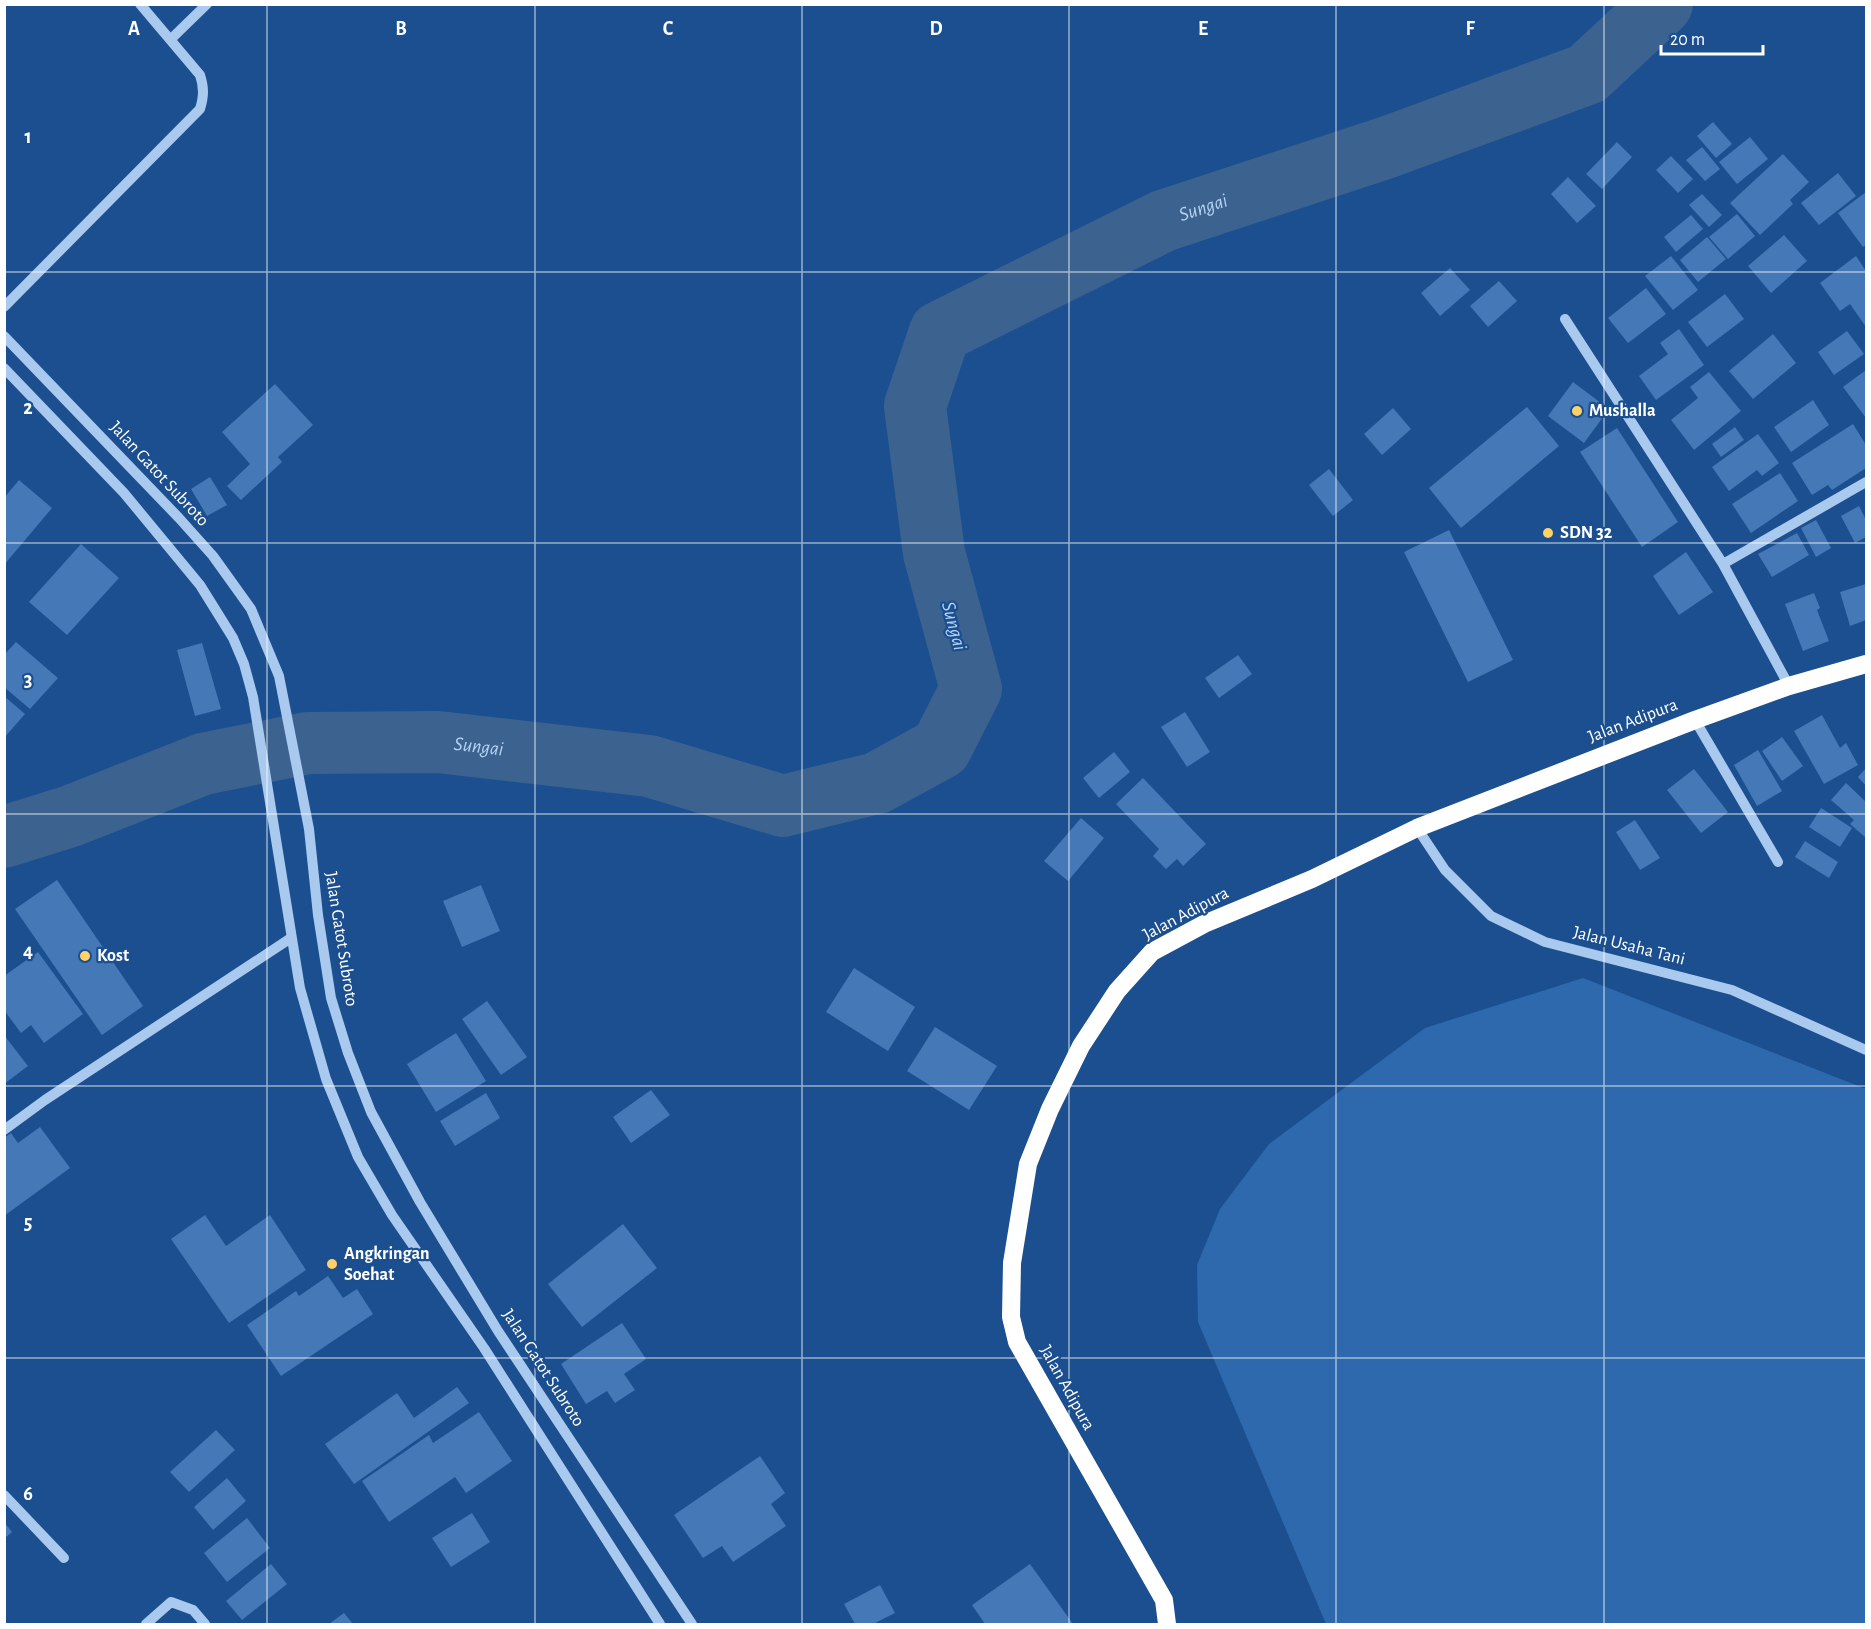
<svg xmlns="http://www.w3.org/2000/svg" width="1871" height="1629" font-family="'Alegreya Sans',sans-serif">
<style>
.green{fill:#2e69ad}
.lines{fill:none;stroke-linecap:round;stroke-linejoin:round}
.river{stroke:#3c6290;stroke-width:62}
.building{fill:#4478b7}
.minor{stroke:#a9c9ee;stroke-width:10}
.highway{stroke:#fff;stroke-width:18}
.grid{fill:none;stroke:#fff;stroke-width:1.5;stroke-opacity:0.55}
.poi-dot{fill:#ffd166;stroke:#1b4f8f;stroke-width:2}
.labels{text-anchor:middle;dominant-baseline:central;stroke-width:4.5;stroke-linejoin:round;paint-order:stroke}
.poi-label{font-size:18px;font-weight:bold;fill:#fff;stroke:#1b4f8f;text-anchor:start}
.street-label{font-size:18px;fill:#fff;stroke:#1b4f8f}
.water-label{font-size:20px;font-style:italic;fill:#b5d3f5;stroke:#1b4f8f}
.grid-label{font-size:20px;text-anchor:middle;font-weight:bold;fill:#fff;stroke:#1b4f8f;stroke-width:4.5;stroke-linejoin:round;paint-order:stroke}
</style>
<rect width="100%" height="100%" fill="#1b4f8f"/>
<!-- green -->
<path class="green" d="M1583,978L1866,1089V1624H1326L1198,1322L1197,1265L1220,1209L1269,1144L1425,1028Z"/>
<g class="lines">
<!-- river -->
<path class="river" id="s1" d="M4,837L71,816L203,764L308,743L438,742L649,766L783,806L877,783L941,748L971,689L934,553L915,406L940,332L1163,221L1388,147L1587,74L1662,4"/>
</g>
<!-- building -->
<path class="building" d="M1713,122L1732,144L1716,158L1697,136Z
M1750,137L1768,159L1737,184L1719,162Z
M1617,142L1632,157L1602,189L1586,174Z
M1702,147L1720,169L1705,181L1686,160Z
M1783,154L1809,182L1790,200L1793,204L1760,235L1730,203Z
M1671,156L1693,179L1678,193L1656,170Z
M1838,173L1856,196L1819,225L1801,203Z
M1568,177L1596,206L1577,223L1551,194Z
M1866,192V245L1863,247L1838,213Z
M1702,194L1722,215L1709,227L1689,205Z
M1737,214L1755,236L1728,259L1709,237Z
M1691,215L1703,229L1676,252L1664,237Z
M1784,235L1807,261L1771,293L1748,266Z
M1707,237L1726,259L1698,282L1680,260Z
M1671,256L1698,290L1673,310L1645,276Z
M1856,256L1866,271V327L1850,304L1840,311L1820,283Z
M1450,268L1470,290L1440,316L1421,293Z
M1499,281L1517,301L1488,327L1470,306Z
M1646,288L1666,314L1628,343L1608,318Z
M1725,294L1744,319L1707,347L1688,322Z
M1679,329L1704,365L1656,400L1639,376L1668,354L1660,343Z
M1847,331L1864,354L1834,375L1818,352Z
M1773,334L1796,363L1753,399L1729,371Z
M1866,370V418L1843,387Z
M1709,372L1741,411L1694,450L1671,420L1698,398L1690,387Z
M1573,382L1609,409L1584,443L1548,416Z
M275,384L313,425L278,457L282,462L241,500L227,486L250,464L222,432Z
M1813,400L1829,425L1791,452L1774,427Z
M1527,407L1559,446L1461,528L1429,488Z
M1393,408L1411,429L1382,455L1364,434Z
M1853,424L1866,445V468L1832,490L1828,485L1812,495L1792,463Z
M1735,427L1744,440L1721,457L1712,444Z
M1617,428L1678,522L1642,547L1580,452Z
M1758,434L1779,463L1762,476L1757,470L1729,491L1712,467Z
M1329,469L1353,500L1333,516L1309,485Z
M1780,473L1798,501L1751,533L1732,504Z
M210,477L227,505L207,516L191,489Z
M19,480L52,508L4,565V498Z
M1859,506L1866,520V537L1855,543L1841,516Z
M1816,520L1831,548L1816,557L1801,528Z
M1449,530L1513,660L1468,682L1404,552Z
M1797,533L1809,555L1772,577L1758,554Z
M81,544L119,578L67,635L29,602Z
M1686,552L1713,592L1679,615L1653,576Z
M1866,584V620L1850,626L1840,592Z
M1814,593L1820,608L1817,610L1829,641L1803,651L1785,604Z
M16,642L58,678L30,709L4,687V655Z
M202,643L221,709L195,716L177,650Z
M1238,655L1252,674L1219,698L1205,678Z
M4,696L25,714L4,738Z
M1185,712L1210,752L1187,767L1161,727Z
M1822,715L1840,748L1846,743L1858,765L1824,784L1794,731Z
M1782,737L1803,766L1782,781L1762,751Z
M1758,750L1782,791L1757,806L1734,765Z
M1114,752L1130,772L1099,798L1083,778Z
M1866,768V786L1858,777Z
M1694,769L1728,812L1701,833L1667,790Z
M1143,778L1206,844L1183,866L1177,859L1166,869L1153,856L1159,849L1116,804Z
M1846,783L1866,802V838L1850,824L1854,820L1831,800Z
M1821,808L1852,828L1840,847L1809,827Z
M1081,818L1104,838L1068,881L1044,861Z
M1635,820L1660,858L1640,870L1616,832Z
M1805,841L1838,862L1829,878L1795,857Z
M57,880L143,1006L102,1035L15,909Z
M481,885L500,931L462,947L443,901Z
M38,952L83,1014L44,1043L31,1025L21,1033L4,1010V976Z
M854,968L915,1007L888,1051L826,1012Z
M487,1001L527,1057L501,1075L462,1019Z
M935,1027L997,1066L969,1110L907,1071Z
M456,1033L486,1081L436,1112L407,1064Z
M4,1035L28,1066L4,1084Z
M651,1090L670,1115L631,1143L613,1117Z
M486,1093L500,1118L455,1146L440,1121Z
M40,1127L70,1168L4,1216V1138L11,1133L18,1143Z
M205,1215L226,1246L270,1215L306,1270L229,1323L171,1239Z
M623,1224L657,1268L582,1327L548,1284Z
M328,1276L343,1298L357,1289L373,1314L281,1376L247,1325L296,1291L299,1296Z
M622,1323L646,1359L624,1374L635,1390L615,1403L607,1391L586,1404L561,1364Z
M457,1387L469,1403L354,1484L325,1444L397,1393L414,1418Z
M479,1412L512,1461L466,1493L455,1477L389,1522L362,1481L429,1435L433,1443Z
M216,1430L235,1450L189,1492L170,1472Z
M760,1456L785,1493L771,1504L786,1526L733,1562L722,1546L703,1558L674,1515Z
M227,1478L246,1501L213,1530L194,1507Z
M472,1513L490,1542L451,1567L432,1538Z
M247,1518L270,1548L227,1582L204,1553Z
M5,1523L12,1532L5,1538Z
M271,1564L287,1584L242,1620L226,1601Z
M1030,1564L1073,1624H985L972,1605Z
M880,1585L895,1613L873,1624H855L844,1604Z
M344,1613L353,1624H329Z"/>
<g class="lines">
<!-- minor -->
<path class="minor" d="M171,39L207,4
M4,307L200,109C204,96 204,87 200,75L140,4
M1565,319L1723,564L1789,686
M4,336L179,518L213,556L251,609L279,676L309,829L318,915L331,998L348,1053L371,1112L420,1202L498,1331L692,1624
M4,368L124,493L200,585L233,638L244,664L253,697L300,988L326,1079L358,1157L392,1215L484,1348L660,1624
M1723,564L1866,482
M1695,720L1778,862
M1417,828L1445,870L1491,916L1545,942L1732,990L1866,1050
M4,1130L45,1100L291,938
M4,1495L64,1558
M146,1624L171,1602L193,1610L205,1624"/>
<!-- highway -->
<path class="highway" d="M1167,1624L1164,1600L1017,1342L1011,1317L1012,1263L1028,1164L1050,1109L1081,1046L1117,991L1152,952L1204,924L1312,879L1417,828L1695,720L1789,686L1866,664"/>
</g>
<!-- grid -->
<path class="grid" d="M267,4V1624M535,4V1624M802,4V1624M1069,4V1624M1336,4V1624M1604,4V1624M4,272H1866M4,543H1866M4,814H1866M4,1086H1866M4,1358H1866"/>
<!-- markers -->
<g class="poi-dot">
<circle cx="1577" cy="411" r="6"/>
<circle cx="1548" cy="533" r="6"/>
<circle cx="85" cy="956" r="6"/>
<circle cx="332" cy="1264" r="6"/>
</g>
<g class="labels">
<!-- poi labels -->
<g class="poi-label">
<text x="1589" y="411">Mushalla</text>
<text x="1560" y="533">SDN 32</text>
<text x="97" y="956">Kost</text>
<text x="344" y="1254">Angkringan<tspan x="344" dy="21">Soehat</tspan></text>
</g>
<!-- street labels -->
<g class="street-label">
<text transform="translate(159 474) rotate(47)">Jalan Gatot Subroto</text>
<text transform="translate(1633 721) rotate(-21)">Jalan Adipura</text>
<text transform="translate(1186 914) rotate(-28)">Jalan Adipura</text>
<text transform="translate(341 939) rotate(81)">Jalan Gatot Subroto</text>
<text transform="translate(1629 946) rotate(14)">Jalan Usaha Tani</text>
<text transform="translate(543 1368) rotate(57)">Jalan Gatot Subroto</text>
<text transform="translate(1067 1388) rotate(61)">Jalan Adipura</text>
</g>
<!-- water labels -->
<g class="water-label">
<text stroke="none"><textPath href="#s1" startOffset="1696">Sungai</textPath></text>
<text transform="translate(954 626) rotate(75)">Sungai</text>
<text stroke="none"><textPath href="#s1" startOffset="490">Sungai</textPath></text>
</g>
</g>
<g class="grid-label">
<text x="134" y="35">A</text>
<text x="401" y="35">B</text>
<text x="668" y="35">C</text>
<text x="936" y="35">D</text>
<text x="1203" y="35">E</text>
<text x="1470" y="35">F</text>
<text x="28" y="143">1</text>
<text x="28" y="414">2</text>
<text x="28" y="686">3</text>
<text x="28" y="957">4</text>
<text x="28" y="1229">5</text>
<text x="28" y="1500">6</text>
</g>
<!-- border -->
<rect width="1871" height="1629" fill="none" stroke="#ffffff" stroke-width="12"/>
<!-- scale -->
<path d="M1661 45v9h102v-9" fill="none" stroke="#ffffff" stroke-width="3"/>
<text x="1670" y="45" font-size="18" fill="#ffffff" stroke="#1b4f8f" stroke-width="4.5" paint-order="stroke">20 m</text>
</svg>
